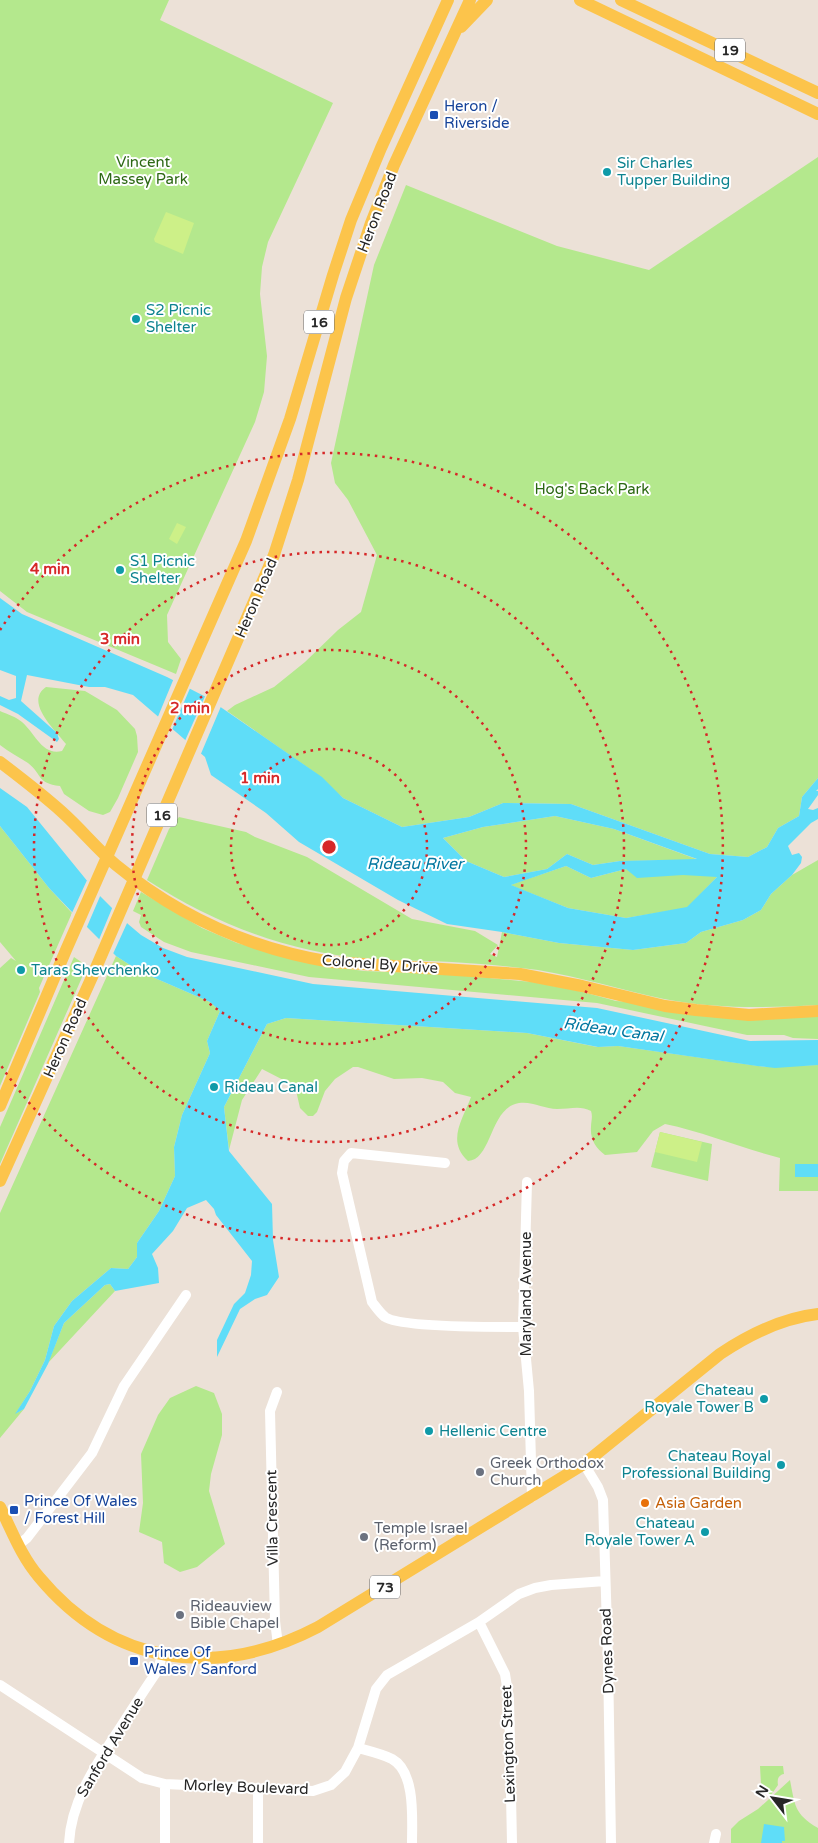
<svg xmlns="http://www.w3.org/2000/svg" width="818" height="1843" font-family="'Varela Round',sans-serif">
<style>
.green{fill:#b4e88d}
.pitch{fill:#cdf088}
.water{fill:#5fddf8;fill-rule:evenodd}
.pier{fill:#ece1d7}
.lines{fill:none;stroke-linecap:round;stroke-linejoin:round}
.minor{stroke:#fff;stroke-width:10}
.major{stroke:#fcc44b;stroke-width:12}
.ring{fill:none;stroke:#d62828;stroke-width:2.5;stroke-dasharray:2.5 5}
.transit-dot{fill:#1a4fb4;stroke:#fff;stroke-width:2}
.culture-dot{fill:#0f9aa8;stroke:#fff;stroke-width:2}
.worship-dot{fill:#6b7280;stroke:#fff;stroke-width:2}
.food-dot{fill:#e8710a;stroke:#fff;stroke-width:2}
.labels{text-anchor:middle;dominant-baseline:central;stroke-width:4;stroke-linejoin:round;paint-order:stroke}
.shield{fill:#fff;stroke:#686868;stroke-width:1}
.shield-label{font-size:14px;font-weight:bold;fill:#272727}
.transit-label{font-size:15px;fill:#164399;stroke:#fff;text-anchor:start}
.park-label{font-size:15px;fill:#2c6813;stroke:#fff}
.culture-label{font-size:15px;fill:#0d838f;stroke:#fff;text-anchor:start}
.street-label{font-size:15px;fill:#272727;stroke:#fff}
.worship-label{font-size:15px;fill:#5b616d;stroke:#fff;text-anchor:start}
.food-label{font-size:15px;fill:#c56008;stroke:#fff;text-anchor:start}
.water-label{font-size:16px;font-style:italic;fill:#0277a0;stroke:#fff}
.centre{fill:#d62828;stroke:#fff;stroke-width:2.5}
.ring-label{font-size:15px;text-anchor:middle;font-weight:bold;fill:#d62828;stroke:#fff;stroke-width:4;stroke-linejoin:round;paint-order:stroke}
</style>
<rect width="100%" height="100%" fill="#ece1d7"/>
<!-- green -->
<path class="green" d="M0,0H169L160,20L333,103L268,242L262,267L260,294L267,356L264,392L255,422L167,615L168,642L181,659L176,674L27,612L0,591Z
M818,157V778L802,797L799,816L778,828L767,847L748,857L710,854L571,804L503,803L469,817L402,827L343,798L314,772L227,711L235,705L274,687L305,662L338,630L361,612L377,555L348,500L335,483L331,463L374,265L406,185L557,246L649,270Z
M46,687L85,691L117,710L135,729L137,736L138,752L118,798L110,812L103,815L89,811L64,794L60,786C36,783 43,775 28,763C19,757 9,752 0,745V711C7,714 16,717 22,722C35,733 42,756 62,751L66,744C55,730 24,702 46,687Z
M555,816L614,829L699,860L620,861L593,865L567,854L547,869L504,877L466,861L443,838L483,827Z
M179,817L246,832L255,837L307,857L412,919L475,931L498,945L490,954L497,957L502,932L559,943L633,950L686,943L701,932L743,920L761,910L771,894L792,875L818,860V1005C767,1008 715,1009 664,999C622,990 581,977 538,970C510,966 480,964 452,962C424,960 396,961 369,959C287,952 215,924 147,880L169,829Z
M0,826L49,888L72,913L39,988L40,992L0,1086V968L11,958L16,961L0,942Z
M566,866L591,878L626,869L718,876L687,908L626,918L568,908L510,885Z
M141,892L202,928L237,943L319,965L364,971L447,974L532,982L579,991L616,1001L818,1016V1039L793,1038L784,1035H747L597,1003L309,977L191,952L164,942L141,927L139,922L141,915L133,911Z
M116,956L141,972L210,1002L220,1011L207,1041L210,1053L182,1115L174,1147L175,1176L159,1211L137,1243V1257L128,1269L111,1268L72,1301L54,1326L45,1360L30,1391L16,1413L24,1409L0,1438V1213Z
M74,957L87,966L0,1164V1127Z
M286,1018L527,1033L597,1047L618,1046L765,1067L818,1065V1191H779L780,1158C741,1148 704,1132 665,1124L653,1131L637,1152L605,1155C596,1148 590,1140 591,1127C591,1121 593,1117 591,1111C580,1105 570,1109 557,1109C545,1109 532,1101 519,1103C490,1107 492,1160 468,1161C446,1141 463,1119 471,1097L455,1093L443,1082L422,1078L394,1079L358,1067H353L335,1079L325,1091L317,1112L313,1116H308L300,1108L295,1086L262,1069L242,1100L229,1150L224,1107L267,1024Z
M660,1132L712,1144L708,1181L651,1167Z
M110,1284L115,1291L48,1363L64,1323L105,1285Z
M196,1386L214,1393L222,1414V1435L211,1474L209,1491L225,1544L197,1567L180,1572L164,1563L162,1542L139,1532L143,1503L141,1454L158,1415L170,1398Z
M760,1766H783L784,1774C778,1775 777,1780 778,1785L771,1795L763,1790L761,1784Z
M790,1780C795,1805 794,1814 818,1828V1843H731V1829L739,1821L758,1809Z"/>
<!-- pitch -->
<path class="pitch" d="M166,212L194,223L183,254L155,242L154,239Z
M177,523L186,527L177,544L169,539Z
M660,1132L702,1142L697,1162L655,1152Z"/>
<!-- water -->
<path class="water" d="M0,598L22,614L167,677L206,697L322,777L343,798L402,827L469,817L503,803L571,804L710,854L748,857L767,847L778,828L799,816L802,797L818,778V789L816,791H818V795L808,809L813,810L818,808V819L811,823L788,846L792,855L799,853L802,857L801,863L792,875L771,894L761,910L743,920L701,932L686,943L633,950L559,943L502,932L447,924L398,900L299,842L266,813L211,775L205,757L133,695L105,687H89L27,675L21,701L57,733L59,739L57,742L18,714L0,705V696L9,700L16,698V676L0,670ZM555,816L614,829L697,859L620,861L593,865L567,854L547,869L504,877L466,861L443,838L483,827ZM566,866L591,878L626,869L637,878L683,875L717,877L687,907L626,918L568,908L511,885Z
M0,788L27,807L97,893L128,924L141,935L163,948L187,957L313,984L597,1008L750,1041L818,1040V1065L775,1068L757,1066L618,1046L598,1047L527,1033L286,1018L267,1024L224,1107L229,1151L272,1204L273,1240L279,1277L267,1295L255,1299L240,1309L217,1357V1340L234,1304L245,1293L251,1275L252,1261L216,1215L214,1209L206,1200L187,1208L173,1231L152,1254L158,1268L159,1283L115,1291L110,1284L105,1285L64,1323L48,1364L24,1409L15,1414L30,1391L45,1360L54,1326L72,1301L111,1268L128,1269L137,1257V1243L159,1211L175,1176L174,1147L182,1115L210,1053L207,1041L220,1011L210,1002L141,972L116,956L71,911L49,888L0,826Z
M795,1164H818V1177H795Z
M764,1824L784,1827L785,1841H782V1843H761Z"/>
<!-- pier -->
<path class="pier" d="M174,678L191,686L171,732L157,719Z
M206,694L222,704L200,756L184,743Z
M88,878L101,894L86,929L71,915Z
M113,906L128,921L112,956L98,942Z"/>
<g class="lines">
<!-- minor -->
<path class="minor" d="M445,1163L351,1153L344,1161L342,1173L372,1302C376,1307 380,1313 385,1317C401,1328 499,1327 523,1327
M527,1182L523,1327L529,1391L532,1497
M277,1392L270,1411L275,1621L278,1645
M584,1464L598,1487L603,1500L608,1659L611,1843
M18,1545L27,1538L92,1453L124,1386L186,1295
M479,1622L505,1674L509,1699L512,1843
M0,1685L142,1778L165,1784L313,1791L331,1785L345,1772L358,1748L376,1689L387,1675L479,1622L519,1594L535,1588L551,1585L605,1581
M358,1748C369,1751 382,1754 392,1759C416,1772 412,1820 412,1843
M165,1784V1843
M69,1843C71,1801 96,1765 118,1731C131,1711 144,1690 158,1670L162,1655
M258,1843V1789
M714,1843L716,1834"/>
<!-- major -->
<path class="major" d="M580,0L818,114
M621,0L818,93
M461,27L487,0
M0,762C21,778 42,794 62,812C81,829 97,849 116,865C178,916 252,949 331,962L520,974L582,986L665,1006L696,1010L749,1015L818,1011
M0,1106L66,950L246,541L290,419L333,275L351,220L381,148L448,0
M0,1181L92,977L274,555L298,480L346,298L371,223L394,165L470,0
M0,1507C12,1531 21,1556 39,1577C113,1666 217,1680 318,1627L584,1464L720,1354C750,1334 782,1318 818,1314"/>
</g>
<!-- distance rings -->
<g class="ring">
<circle cx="329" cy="847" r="98"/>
<circle cx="329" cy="847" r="197"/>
<circle cx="329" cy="847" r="295"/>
<path d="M0 630A394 394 0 1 1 0 1064"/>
</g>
<!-- markers -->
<g class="transit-dot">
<rect x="429" y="110" width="10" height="10" rx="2.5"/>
<rect x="9" y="1505" width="10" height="10" rx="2.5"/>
<rect x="129" y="1656" width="10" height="10" rx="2.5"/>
</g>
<g class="culture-dot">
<circle cx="607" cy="172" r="5"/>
<circle cx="136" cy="319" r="5"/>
<circle cx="120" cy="570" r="5"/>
<circle cx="21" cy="970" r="5"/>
<circle cx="214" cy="1087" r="5"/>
<circle cx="764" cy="1399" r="5"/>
<circle cx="429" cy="1431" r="5"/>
<circle cx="781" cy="1465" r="5"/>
<circle cx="705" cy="1532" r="5"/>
</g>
<g class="worship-dot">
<circle cx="480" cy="1472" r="5"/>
<circle cx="364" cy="1537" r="5"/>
<circle cx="180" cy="1615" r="5"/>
</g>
<circle class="food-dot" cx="645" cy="1503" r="5"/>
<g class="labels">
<!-- shield labels -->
<g class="shield">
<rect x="715" y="38.5" width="30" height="23" rx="4"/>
<rect x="304" y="310.5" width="30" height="23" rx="4"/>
<rect x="147" y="803.5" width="30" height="23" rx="4"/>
<rect x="370" y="1575.5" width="30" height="23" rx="4"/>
</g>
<g class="shield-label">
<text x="730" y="50">19</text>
<text x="319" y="322">16</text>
<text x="162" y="815">16</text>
<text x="385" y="1587">73</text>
</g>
<!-- transit labels -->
<g class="transit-label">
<text x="444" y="106">Heron /<tspan x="444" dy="17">Riverside</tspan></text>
<text x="24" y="1501">Prince Of Wales<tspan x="24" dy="17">/ Forest Hill</tspan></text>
<text x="144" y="1652">Prince Of<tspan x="144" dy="17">Wales / Sanford</tspan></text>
</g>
<!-- park labels -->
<g class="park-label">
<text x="143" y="162">Vincent<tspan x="143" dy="17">Massey Park</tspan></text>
<text x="592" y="489">Hog's Back Park</text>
</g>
<!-- culture labels -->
<g class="culture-label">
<text x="617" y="163">Sir Charles<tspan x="617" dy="17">Tupper Building</tspan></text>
<text x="146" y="310">S2 Picnic<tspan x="146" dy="17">Shelter</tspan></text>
<text x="130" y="561">S1 Picnic<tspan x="130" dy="17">Shelter</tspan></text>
<text x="31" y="970">Taras Shevchenko</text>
<text x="224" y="1087">Rideau Canal</text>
<text x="754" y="1390" text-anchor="end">Chateau<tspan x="754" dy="17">Royale Tower B</tspan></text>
<text x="439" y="1431">Hellenic Centre</text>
<text x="771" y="1456" text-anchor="end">Chateau Royal<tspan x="771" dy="17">Professional Building</tspan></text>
<text x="695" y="1523" text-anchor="end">Chateau<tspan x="695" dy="17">Royale Tower A</tspan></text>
</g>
<!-- street labels -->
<g class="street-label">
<text transform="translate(377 212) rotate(-69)">Heron Road</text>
<text transform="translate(256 598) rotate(-67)">Heron Road</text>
<text transform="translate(380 964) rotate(4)">Colonel By Drive</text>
<text transform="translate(65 1038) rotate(-66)">Heron Road</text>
<text transform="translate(526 1294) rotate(-90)">Maryland Avenue</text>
<text transform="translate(272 1518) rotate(-91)">Villa Crescent</text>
<text transform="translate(607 1651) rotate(-92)">Dynes Road</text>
<text transform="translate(508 1744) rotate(-92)">Lexington Street</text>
<text transform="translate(110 1747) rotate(-59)">Sanford Avenue</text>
<text transform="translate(246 1787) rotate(2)">Morley Boulevard</text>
</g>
<!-- worship labels -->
<g class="worship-label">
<text x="490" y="1463">Greek Orthodox<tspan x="490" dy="17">Church</tspan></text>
<text x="374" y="1528">Temple Israel<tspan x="374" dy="17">(Reform)</tspan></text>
<text x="190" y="1606">Rideauview<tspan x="190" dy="17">Bible Chapel</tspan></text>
</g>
<!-- food labels -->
<g class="food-label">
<text x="655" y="1503">Asia Garden</text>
</g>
<!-- water labels -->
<g class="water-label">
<text x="415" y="864">Rideau River</text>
<text transform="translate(613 1030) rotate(8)">Rideau Canal</text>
</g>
</g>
<circle cx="329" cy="847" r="8" class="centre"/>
<g class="ring-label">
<text x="50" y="574">4 min</text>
<text x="120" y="644">3 min</text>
<text x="190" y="713">2 min</text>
<text x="260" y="783">1 min</text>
</g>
<!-- north arrow -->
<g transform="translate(773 1798) rotate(301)" stroke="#ffffff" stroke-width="4" paint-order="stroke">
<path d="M0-4L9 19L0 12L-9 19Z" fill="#272727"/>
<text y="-8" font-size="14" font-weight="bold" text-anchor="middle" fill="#272727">N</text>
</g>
</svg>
